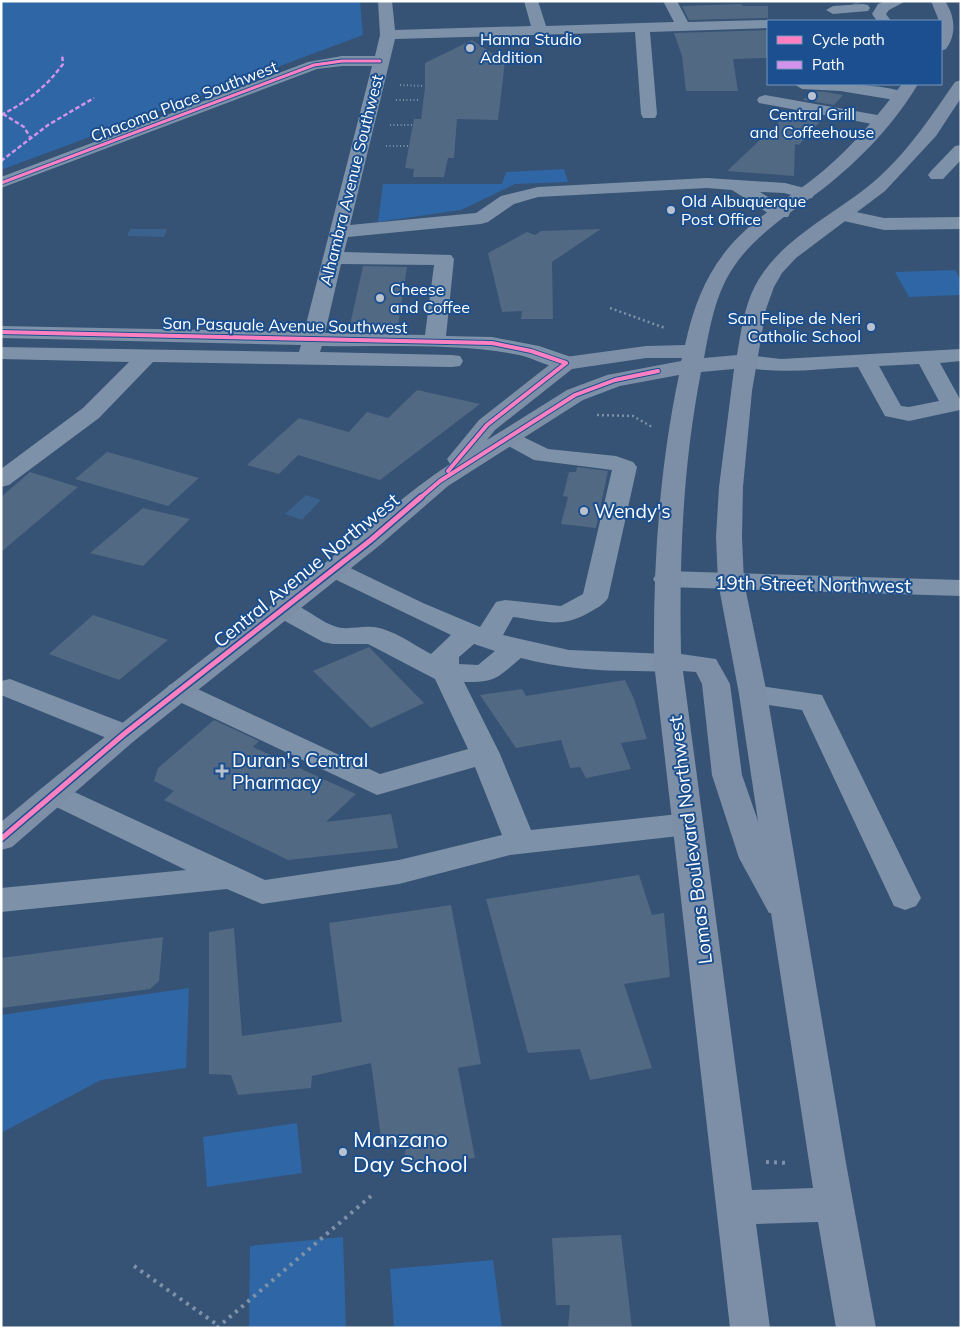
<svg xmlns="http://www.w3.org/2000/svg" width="962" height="1329" font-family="Mulish,sans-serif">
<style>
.green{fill:#2f66a5}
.water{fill:#3b618d}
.building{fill:#526984}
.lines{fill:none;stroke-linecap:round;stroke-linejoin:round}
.minor-tunnel{stroke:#546c89;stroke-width:16;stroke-dasharray:16 8;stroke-linecap:butt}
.path-far2{stroke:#7d92a8;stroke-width:2;stroke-dasharray:1 2.5;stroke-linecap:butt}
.path-far1{stroke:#7d92a8;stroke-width:2.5;stroke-dasharray:2 3;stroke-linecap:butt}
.path{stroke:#7d92a8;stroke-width:4;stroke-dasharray:3 5;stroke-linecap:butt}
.minor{fill:#7d92a8;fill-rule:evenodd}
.major{fill:#7d8ea7;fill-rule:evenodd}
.quiet{stroke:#d193ec;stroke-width:2.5;stroke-dasharray:4.5 2.5;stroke-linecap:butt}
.cycleway-far2-casing{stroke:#1b4f8f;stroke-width:5}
.cycleway-far1-casing{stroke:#1b4f8f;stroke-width:6}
.cycleway-casing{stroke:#1b4f8f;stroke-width:8}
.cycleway-far2{stroke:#ff80c0;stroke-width:3}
.cycleway-far1{stroke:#ff80c0;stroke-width:4}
.cycleway{stroke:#ff80c0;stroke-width:5}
.poi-dot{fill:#b9c2ce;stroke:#1b4f8f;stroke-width:2}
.labels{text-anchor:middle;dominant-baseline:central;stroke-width:4;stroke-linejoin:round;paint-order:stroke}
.far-poi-label{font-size:16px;fill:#fff;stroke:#1b4f8f;text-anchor:start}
.far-street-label{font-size:16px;fill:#fff;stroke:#1b4f8f}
.poi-label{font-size:19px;fill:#fff;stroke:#1b4f8f;text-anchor:start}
.street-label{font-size:19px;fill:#fff;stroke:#1b4f8f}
.near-poi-label{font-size:22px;fill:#fff;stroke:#1b4f8f;text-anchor:start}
</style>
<rect width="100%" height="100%" fill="#365274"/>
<!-- green -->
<path class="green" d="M1,1H360L363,35L1,170Z
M564,169L568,182L515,184L461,210L378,222L383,184H502L506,172Z
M955,270L961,280V295L909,297L895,272Z
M189,988L186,1068L101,1080L1,1133V1015Z
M297,1123L302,1173L207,1187L203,1137Z
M343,1237L346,1328H249L250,1246Z
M493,1260L502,1328H394L390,1269Z"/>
<!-- water -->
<path class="water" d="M130,229H167L164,237L127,236Z
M306,495L321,500L302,520L285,514Z"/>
<!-- building -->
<path class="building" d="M741,4L743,6H768V18L689,20L682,6Z
M768,30V58L733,59L738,91H686L682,56L674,33Z
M472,40L505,62L498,120L457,119L454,158H448L444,177H413L414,169L405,168L414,119H421L425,88V63Z
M812,91L825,92L843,95L834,105L803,100Z
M791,111L824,117L799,145L795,144L794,176L727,171Z
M601,229L552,262L553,319H521L522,311L502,312L488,253L527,232L535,235L541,231Z
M363,266L407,267L398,326L350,325Z
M417,390L480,404L380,480L298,455L279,474L247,465L299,418L349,432L367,412L388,418Z
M107,452L133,459L199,478L168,506L75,479Z
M577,467L608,471L596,528L561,524L568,497L563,496L569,472H576Z
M30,472L78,487L1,552V497Z
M143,508L190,519L143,566L90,553Z
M93,615L168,640L119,680L49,654Z
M369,647L424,703L371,728L313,671Z
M625,680L634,699L647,739L621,743L631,769L586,778L580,767L570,768L561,740L516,748L480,695L522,689L526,696Z
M214,720L259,741L253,747L356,794L326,822L391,814L398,848L288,860L164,800L174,791L154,781L158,768Z
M639,875L652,915L664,913L670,977L624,984L652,1068L590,1080L580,1049L528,1053L486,899Z
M451,905L481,1064L458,1068L475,1158L403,1164L407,1143L382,1145L371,1063L312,1076L311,1088L238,1095L231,1075L209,1074V932L234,928L242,1036L342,1022L329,923Z
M163,937L159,981L150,989L1,1008V958Z
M621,1235L632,1328H568L570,1305H556L552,1238Z"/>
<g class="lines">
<!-- minor-tunnel -->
<path class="minor-tunnel" d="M859,1L860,3"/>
<!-- path-far2 -->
<path class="path-far2" d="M400,85L422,86
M396,100H419
M390,125H413
M386,146H408"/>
<!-- path-far1 -->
<path class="path-far1" d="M610,308L665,328
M597,415L633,416L652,427"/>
<!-- path -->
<path class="path" d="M766,1162L790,1163
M134,1266L219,1326
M217,1328L371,1196"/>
<!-- minor -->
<path class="minor" d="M378,1H392L395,30L531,26L524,1H538L546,26L674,22L663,1H677L688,22L768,20L774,21H768V28L650,32L657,114L655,118H643L641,114L635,32L395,39L350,225L476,213L501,196L538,187L707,178L785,183L812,190L815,194L812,198L806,199L784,193L760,192L788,209L790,213L788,217H774L732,190L707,188L538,197L514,204L488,222L481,224L348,237L344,252L451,255L454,259L446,336L492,337L539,346L574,358L577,363L574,368C556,372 537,359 519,355C459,343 384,347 322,346L320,352L452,355L460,356L463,361L460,366L452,367L153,362L99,418L9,485L1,487V469L83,408L129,362L1,359V347L299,352L301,345L1,338V326L304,332L372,66H342L317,69L1,188V177L308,62L342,56H375L380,35ZM341,264L434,265L425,335L325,333Z
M885,1H906L889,10L886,14L891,21H877L872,14L878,4Z
M863,4L868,5L870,8L868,11L833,14L826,10L833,6Z
M794,84C812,83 900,83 909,96L901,101L840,91L802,89Z
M765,95L883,116L889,117L891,121L889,125L883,126L759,103L757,100L759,97Z
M961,145V160L943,179H931L928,175L931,171L955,146Z
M842,209L884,218L961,217V229L884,230L835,219L833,215L835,211Z
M961,349V361L940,363L961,401L960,410L909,421L885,416L858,367C818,369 777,375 738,366L735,361L738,356L746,355L781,359ZM919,364L939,401L909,407L901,406L879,366Z
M509,430L548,449L616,456L633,462L637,467L608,598C603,605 597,608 590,612C561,629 544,621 513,617L503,635L569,650L668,654L678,657L682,663L678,669C664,673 650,671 636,671C597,671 559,668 521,658C498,677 496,683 464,682L500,754L531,830L688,813L699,816L703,824L699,832L688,835L510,855L399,884L262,904L227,889L1,912V888L186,870L44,801L40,794L44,787L55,783L265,880L399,860L502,835L475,767L377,795L169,697L165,691L169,685L179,682L189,685L380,774L468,749L435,679L368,644H333L323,642L274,615L270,609L274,603C298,597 315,621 337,627C347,630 361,626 372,627C391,628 414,645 431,654L451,635L324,574L320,569L324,564L333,561L342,564L423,603L480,627L496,602L505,600L561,606L583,594L612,470L534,460L501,442L497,437L501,432ZM474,644L495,651L478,665L459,664V657Z
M666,571L961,580V596L666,587L657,585L653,579L657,573Z
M10,679L134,727L138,734L134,741L124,744L114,741L1,695V681Z
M753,685L822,695L921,898L916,906L905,910L894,906L802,710L743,701L739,694L743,687Z"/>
<!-- major -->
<path class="major" d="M931,1H945C955,16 957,34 946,49L941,51V21H939Z
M961,80V98L936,136L885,191L796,258L782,273L774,287L766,309L752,391L743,487L742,537L744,582L767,694L846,1163L876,1328H836L818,1222L756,1224L770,1328H730L654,663C653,566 659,470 679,375L620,386L583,400L448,486L380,545L134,741L12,847L1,850V822C106,734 213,651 320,567C364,533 404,494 450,464L447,459L479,420L558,358L646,346L685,345C697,290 716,252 761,217C781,201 803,188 823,171C853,146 878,115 902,84H918C895,123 860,160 824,188C792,212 755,234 733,268C715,295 710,327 704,358L737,355C741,332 744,307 755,286C779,240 832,216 871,184C905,156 930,118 955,82ZM646,358H682L681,361L607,375L567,390L487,440L495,430L572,369ZM734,369L719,487L716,537L718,582L739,694L758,821L742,775L730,684L716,659L681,654C679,558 683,465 701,372ZM683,671L696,672L702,684L712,775L739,858L769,913H771L813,1188L752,1190Z"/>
<!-- quiet -->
<path class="quiet" d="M3,114L24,127L30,137
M1,115C27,102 46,87 63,64L62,54
M1,161L48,125L94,98"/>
<defs>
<path id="cycleway-far2" d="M1,183L314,65L342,61H380"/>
<path id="cycleway-far1" d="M1,332L492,343L531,351L566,363
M448,471L487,425L566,363
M420,498L440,481L575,395L615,380L658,371"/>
<path id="cycleway" d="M1,839L124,734L371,540L421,497"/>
</defs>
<!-- cycleway-far2 casing -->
<use href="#cycleway-far2" class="cycleway-far2-casing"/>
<!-- cycleway-far1 casing -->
<use href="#cycleway-far1" class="cycleway-far1-casing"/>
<!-- cycleway casing -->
<use href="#cycleway" class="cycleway-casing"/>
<!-- cycleway-far2 -->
<use href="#cycleway-far2" class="cycleway-far2"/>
<!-- cycleway-far1 -->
<use href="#cycleway-far1" class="cycleway-far1"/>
<!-- cycleway -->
<use href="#cycleway" class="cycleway"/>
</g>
<!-- markers -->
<g class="poi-dot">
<circle cx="470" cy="48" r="5"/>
<circle cx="812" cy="96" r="5"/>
<circle cx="671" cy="210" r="5"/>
<circle cx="380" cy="298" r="5"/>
<circle cx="871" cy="327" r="5"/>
<circle cx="584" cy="511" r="5"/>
<path d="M219.5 763.5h5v5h5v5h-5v5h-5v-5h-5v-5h5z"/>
<circle cx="343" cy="1152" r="5"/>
</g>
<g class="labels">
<!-- far-poi labels -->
<g class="far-poi-label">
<text x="480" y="39">Hanna Studio<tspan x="480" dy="18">Addition</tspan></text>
<text x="812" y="114" text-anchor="middle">Central Grill<tspan x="812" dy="18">and Coffeehouse</tspan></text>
<text x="681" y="201">Old Albuquerque<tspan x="681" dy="18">Post Office</tspan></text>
<text x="390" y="289">Cheese<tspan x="390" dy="18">and Coffee</tspan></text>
<text x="861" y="318" text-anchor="end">San Felipe de Neri<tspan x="861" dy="18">Catholic School</tspan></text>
</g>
<!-- far-street labels -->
<g class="far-street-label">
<text transform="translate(184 101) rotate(-21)">Chacoma Place Southwest</text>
<text transform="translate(351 180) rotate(-76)">Alhambra Avenue Southwest</text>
<text transform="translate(285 325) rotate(1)">San Pasquale Avenue Southwest</text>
</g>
<!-- poi labels -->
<g class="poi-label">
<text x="594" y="511">Wendy's</text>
<text x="232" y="760">Duran's Central<tspan x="232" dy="22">Pharmacy</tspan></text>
</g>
<!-- street labels -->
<g class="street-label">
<text transform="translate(306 570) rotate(-39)">Central Avenue Northwest</text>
<text transform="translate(813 584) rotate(1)">19th Street Northwest</text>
<text transform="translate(690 840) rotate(-97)">Lomas Boulevard Northwest</text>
</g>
<!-- near-poi labels -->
<g class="near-poi-label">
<text x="353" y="1139">Manzano<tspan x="353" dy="25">Day School</tspan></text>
</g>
</g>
<!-- border -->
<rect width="962" height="1329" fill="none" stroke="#ffffff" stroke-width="5"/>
<!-- legend -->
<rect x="767" y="20" width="175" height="65" fill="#1b4f8f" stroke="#7695bc"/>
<rect x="777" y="36" width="25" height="8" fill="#ff80c0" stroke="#7695bc"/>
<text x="812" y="45" font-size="15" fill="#ffffff">Cycle path</text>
<rect x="777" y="61" width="25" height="8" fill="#d193ec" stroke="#7695bc"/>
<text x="812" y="70" font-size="15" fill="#ffffff">Path</text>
</svg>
